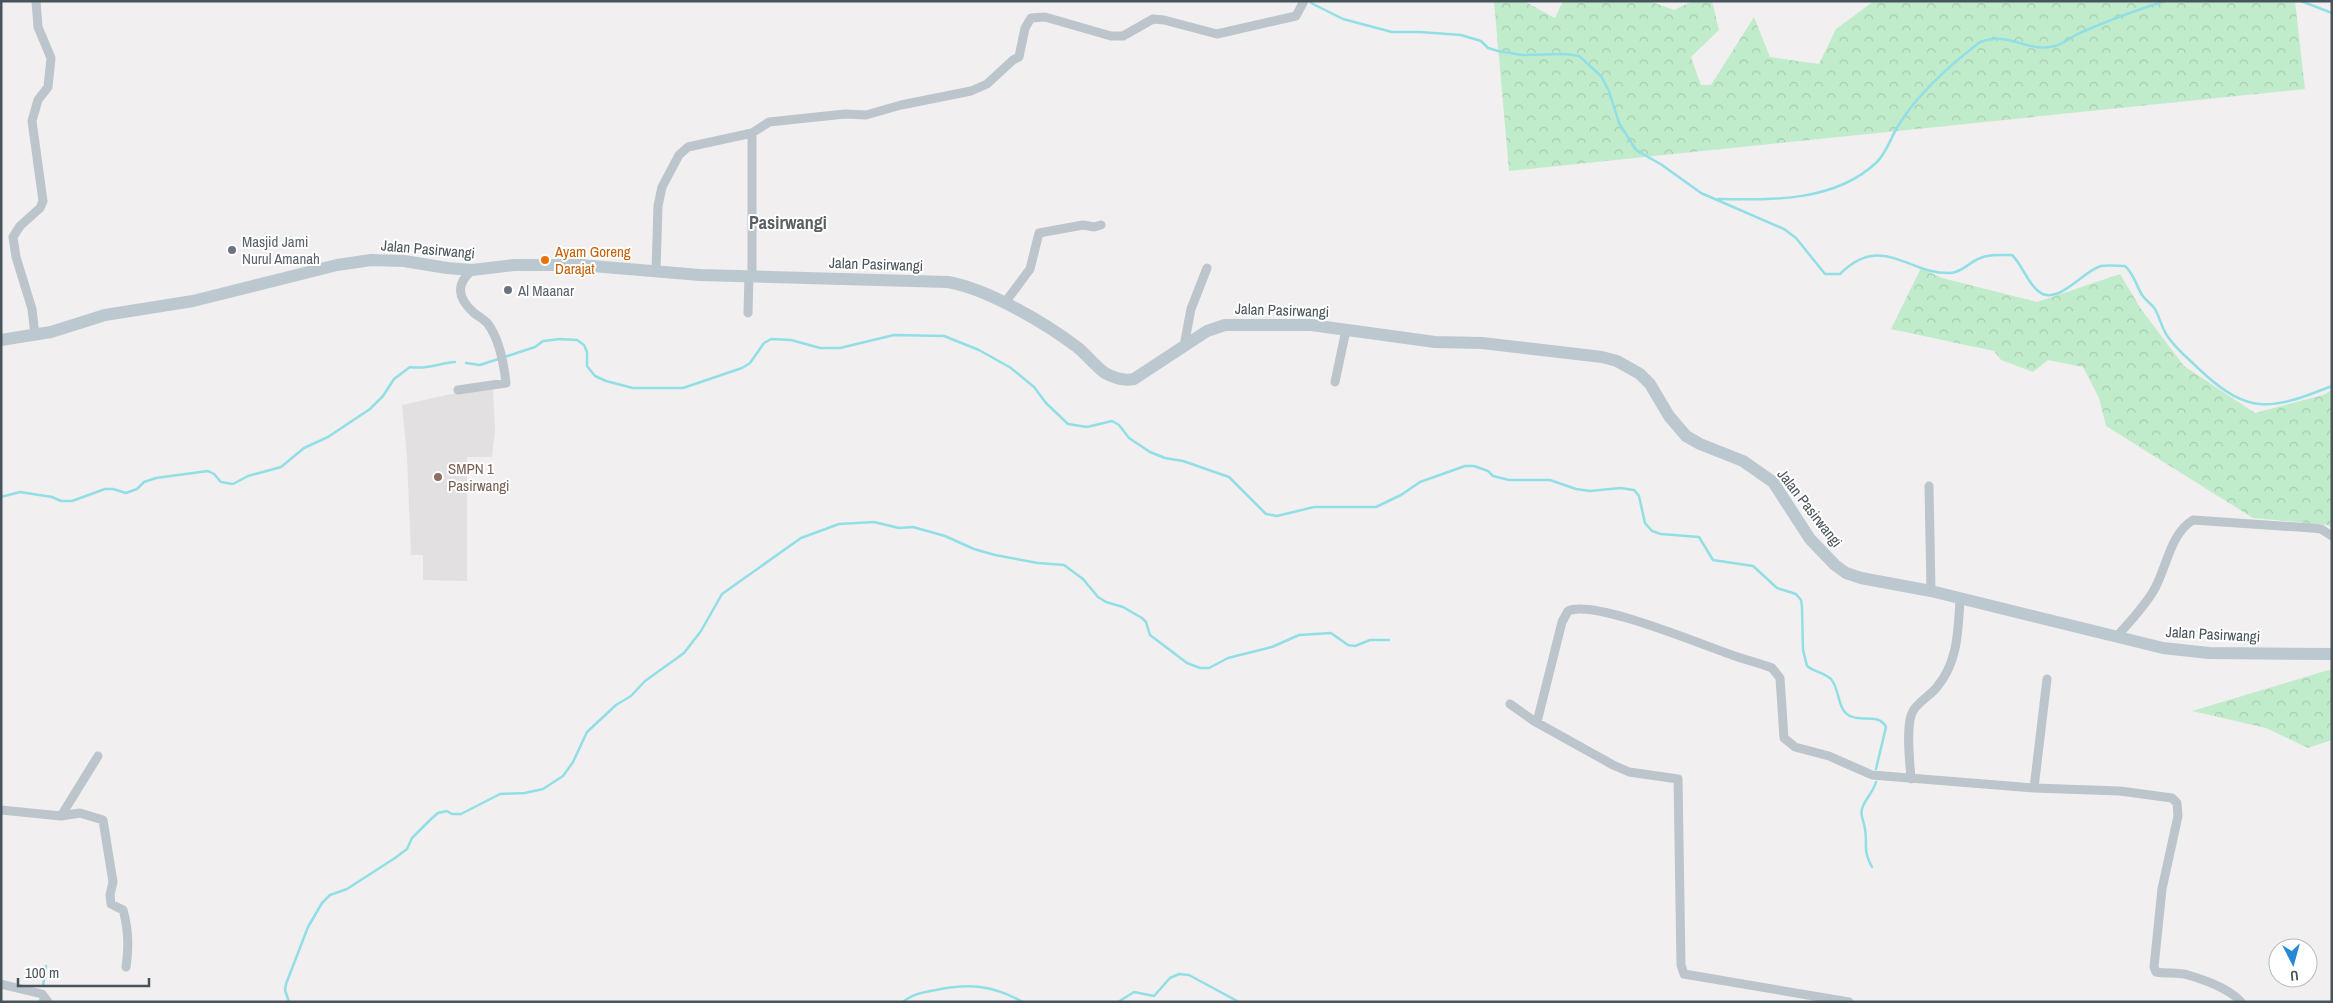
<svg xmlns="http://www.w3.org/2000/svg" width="2333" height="1003" font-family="'Archivo Narrow',sans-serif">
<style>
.education{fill:#e2e0e0}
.forest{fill:url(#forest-crowns)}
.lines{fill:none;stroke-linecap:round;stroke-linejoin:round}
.stream{stroke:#91dfe6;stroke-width:2.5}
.street{stroke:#bbc5cb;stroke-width:9}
.secondary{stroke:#bcc8cf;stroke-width:12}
.worship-dot{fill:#6b7280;stroke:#fff;stroke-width:2}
.food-dot{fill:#e8710a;stroke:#fff;stroke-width:2}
.education-dot{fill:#8d6e63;stroke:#fff;stroke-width:2}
.labels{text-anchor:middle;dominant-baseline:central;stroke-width:4;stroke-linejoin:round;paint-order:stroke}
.worship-label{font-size:15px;fill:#5b616d;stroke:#fff;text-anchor:start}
.street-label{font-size:15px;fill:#48545b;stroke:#fff}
.food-label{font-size:15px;fill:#c56008;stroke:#fff;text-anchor:start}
.education-label{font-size:15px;fill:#785e54;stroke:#fff;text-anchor:start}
.quarter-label{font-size:18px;font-weight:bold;fill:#5c6063;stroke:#fff}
</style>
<defs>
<pattern id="forest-crowns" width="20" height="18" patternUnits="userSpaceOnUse" patternTransform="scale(1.25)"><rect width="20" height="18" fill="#c1eccc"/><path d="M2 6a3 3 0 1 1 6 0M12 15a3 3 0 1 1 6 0" fill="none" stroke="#a7ccb1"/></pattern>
</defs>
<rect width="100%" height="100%" fill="#f1efef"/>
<!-- education -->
<path class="education" d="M493,388L495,431L492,457H467V581L423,580V555H411L407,456L402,405L460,392Z"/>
<!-- forest -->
<path class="forest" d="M1494,1H1524L1555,18L1563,1H1649L1674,10L1693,1H1712L1719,30L1691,57L1701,85H1711L1754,17L1770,57L1819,64L1836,29L1874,1H2295L2305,89L1509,171Z
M1921,268L1942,278L2037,302L2120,274L2141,309L2184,366L2255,413L2323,395L2332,390V528L2328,525L2253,518L2106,426L2099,398L2083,367L2048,360L2033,372L2001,360L1994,351L1891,329Z
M2332,669V740L2308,748L2266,728L2192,711Z"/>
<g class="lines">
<!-- stream -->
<path class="stream" d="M2301,1L2332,13
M1311,3L1343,19L1392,32H1420L1461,35L1481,41L1488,48L1498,51L1522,55L1566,54L1579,56L1601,76L1609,91L1619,123L1636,150L1662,165L1701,193L1784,229L1796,238L1825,274H1840C1882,232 1908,275 1951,273C1962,272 1969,263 1978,259C1989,254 2001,255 2012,255C2023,266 2026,280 2037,290C2056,309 2082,271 2101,266C2108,265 2118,266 2125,266C2134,274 2136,285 2142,295C2146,301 2152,304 2155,309C2160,318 2162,329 2168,337C2176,349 2190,360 2200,370C2250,417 2273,409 2332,386
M1718,199C1772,200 1835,202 1877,162C1887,152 1891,137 1898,126C1918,93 1950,65 1980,42C2010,31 2026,53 2055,46C2064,44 2073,35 2082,32C2109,20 2137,10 2165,1
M466,363L480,365L535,347L543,341L560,339L577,340L584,345L587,352V366L595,376L606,381L633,388H683L742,368L750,363L764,343L771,339L791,340L820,348H840L894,335L944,336L979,350L1011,368L1034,387L1046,403L1068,424L1087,427L1112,421L1119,425L1129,438L1150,452L1165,458L1183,461L1229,477L1266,514L1277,516L1314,507H1376L1401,495L1420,482L1465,466H1474L1488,471L1493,476L1509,480H1550L1576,489L1590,491L1620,488L1634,490L1639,496L1645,523L1652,531L1661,534L1699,537L1713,560L1753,566L1777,588L1796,594L1801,600L1802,607L1803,650L1807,666C1814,672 1824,672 1831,679C1840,689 1837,710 1850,716C1861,722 1879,713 1886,727L1876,769
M1,497L20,492L52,497L61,501H72L105,489H113L126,493L137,489L144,482L156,478L208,471L214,474L221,482L233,484L248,476L281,467L304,448L328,437L370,409L383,396L394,379L410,367C426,370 439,363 455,362
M1872,867C1862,848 1868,846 1865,829C1864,821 1859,814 1863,806C1867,797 1873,792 1876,782
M43,986L46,966
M40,1002V1000
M289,1002L285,990L286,984L308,927L322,903L330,895L347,889L395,858L407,849L412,838L431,819L438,813L447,811L452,814H461L500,794L525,793L543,789L563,776L573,762L587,732L616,705L631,696L645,681L684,653L701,631L722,594L801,538L839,524L874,522L899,528L913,527L945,536L974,549L995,555L1038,563L1064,565L1083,579L1098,597L1106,602L1123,607L1142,618L1146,622L1150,635L1187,663L1200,668H1209L1228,658L1272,647L1299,635L1331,633L1348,645L1355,646L1370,640H1389
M903,1002C912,994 924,992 936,990C969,983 992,985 1023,1002
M1118,1002L1134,992L1154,996L1170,978L1179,974L1189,975L1239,1002"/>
<!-- street -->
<path class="street" d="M752,133V276
M656,271L658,206L662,187L679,155L688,147L752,133L769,122L845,114L866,115L901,105L971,91L987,84L1013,60L1019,57L1025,28L1031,18L1045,17L1111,36H1123L1153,19L1164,20L1217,34L1296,16L1304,1
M1004,304L1030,269L1039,233L1083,225L1094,227L1101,225
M748,313L749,276
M35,335L32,309L16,257L13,237L20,226L40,208L43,201L32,121L38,100L48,87L51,58L38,27L36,1
M1184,346L1191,309L1207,268
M1335,382L1346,330
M458,390L506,383C504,365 499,339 488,324C484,319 477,316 473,312C457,297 456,284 472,270
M1929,486L1931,591
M2117,636C2130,622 2144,607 2154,590C2167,567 2170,534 2193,520L2312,528L2321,529L2332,536
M1510,704L1534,721L1613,765L1629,772L1678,779L1681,965L1684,974L1849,1002
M1537,722L1562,622L1568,611C1594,599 1702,645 1732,655C1746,660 1759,663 1772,668L1780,678L1784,738L1795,747L1829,756L1872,775L2034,788L2120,791L2172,798L2177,803L2178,816L2162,889L2154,967L2156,972C2166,974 2178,972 2188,975C2205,980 2229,988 2241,1002
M1911,779C1910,763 1905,724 1913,711C1917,703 1931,695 1937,687C1958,662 1958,631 1960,600
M2034,788L2047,679
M1,810L61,816L98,756
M61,816L80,813L103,820L113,882L110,895L111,904L123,910C129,930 129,947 126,967
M1,984L42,994L48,1002"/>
<!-- secondary -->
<path class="secondary" d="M1,340L51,332L105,315L193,301L337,265L371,260L404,261L447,268L472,270L514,265H580L700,275L948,282C988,289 1045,323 1077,347C1087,355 1095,366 1105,373C1114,378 1124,381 1134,379L1207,331L1225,325H1311L1435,342L1482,343L1602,357L1617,361L1640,374L1650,384L1669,416L1686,436L1700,444L1743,461L1773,482L1810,539L1835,565L1846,573L1861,578L1931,591L2163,648L2209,653L2332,654"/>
</g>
<!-- markers -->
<g class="worship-dot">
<circle cx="232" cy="250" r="5"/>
<circle cx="508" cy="290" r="5"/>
</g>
<circle class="food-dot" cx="545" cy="260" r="5"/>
<circle class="education-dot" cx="438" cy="477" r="5"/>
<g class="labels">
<!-- worship labels -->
<g class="worship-label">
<text x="242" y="241">Masjid Jami<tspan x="242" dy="17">Nurul Amanah</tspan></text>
<text x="518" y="290">Al Maanar</text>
</g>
<!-- street labels -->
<g class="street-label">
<text transform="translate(428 249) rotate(5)">Jalan Pasirwangi</text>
<text transform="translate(876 264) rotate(2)">Jalan Pasirwangi</text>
<text transform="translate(1282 310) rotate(2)">Jalan Pasirwangi</text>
<text transform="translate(1810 508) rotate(52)">Jalan Pasirwangi</text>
<text transform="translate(2213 634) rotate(3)">Jalan Pasirwangi</text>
</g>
<!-- food labels -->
<g class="food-label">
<text x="555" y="251">Ayam Goreng<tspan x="555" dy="17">Darajat</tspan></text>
</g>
<!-- education labels -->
<g class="education-label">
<text x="448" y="468">SMPN 1<tspan x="448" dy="17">Pasirwangi</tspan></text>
</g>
<!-- quarter labels -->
<g class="quarter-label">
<text x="788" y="222">Pasirwangi</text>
</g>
</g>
<!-- border -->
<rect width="2333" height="1003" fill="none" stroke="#48545b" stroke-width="5"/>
<!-- north arrow -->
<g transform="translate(2293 963) rotate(174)"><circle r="24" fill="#ffffff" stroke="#b6bbbd"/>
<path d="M0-4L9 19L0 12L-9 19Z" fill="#2688d4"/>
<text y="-8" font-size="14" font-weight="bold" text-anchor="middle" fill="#48545b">U</text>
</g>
<!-- scale -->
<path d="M18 978v8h131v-8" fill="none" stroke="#48545b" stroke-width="2.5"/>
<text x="25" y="978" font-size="15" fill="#48545b" stroke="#ffffff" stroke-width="4" paint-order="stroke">100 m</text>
</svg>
